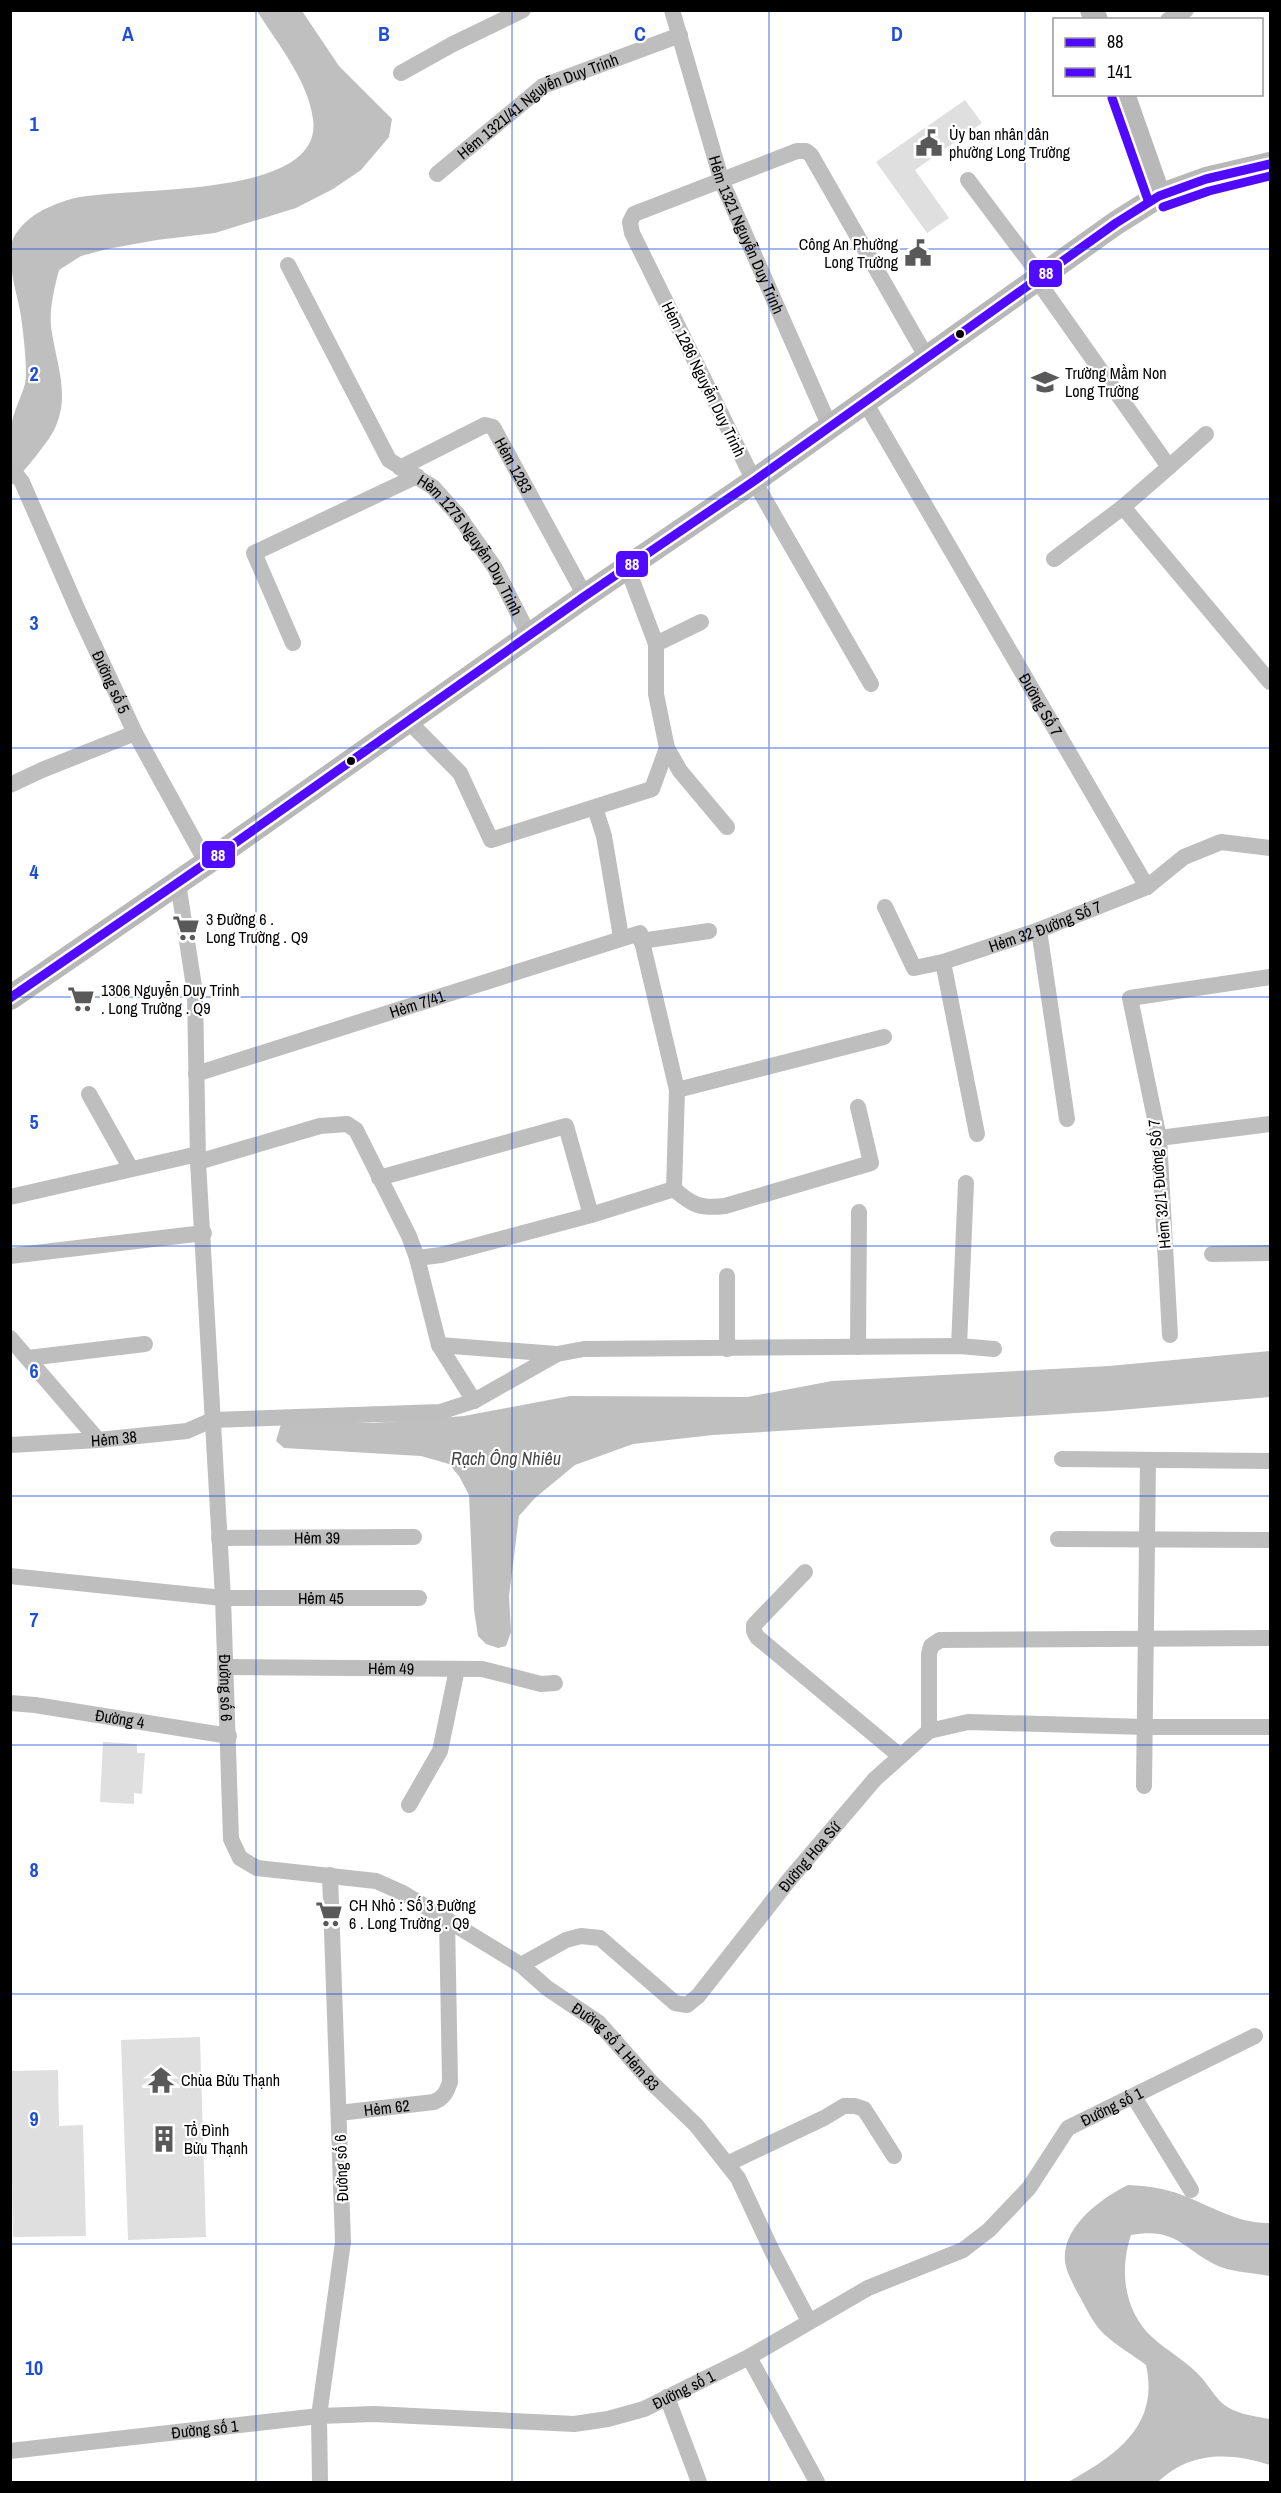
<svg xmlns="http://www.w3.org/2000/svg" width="1281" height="2493" font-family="'Archivo Narrow',sans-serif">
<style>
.water{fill:#bfbfbf}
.building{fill:#dfdfdf}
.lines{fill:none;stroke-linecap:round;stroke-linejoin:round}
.street{stroke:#bebebe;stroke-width:16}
.secondary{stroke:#b8b8b8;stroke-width:24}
.bus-1-casing{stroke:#fff;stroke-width:14}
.bus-2-casing{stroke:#fff;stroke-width:14}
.bus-1{stroke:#4f0aff;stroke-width:9}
.bus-2{stroke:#4f0aff;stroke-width:9}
.grid{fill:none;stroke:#1d4ed8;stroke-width:1.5;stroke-opacity:0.55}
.bus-dot{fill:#000;stroke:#fff;stroke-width:2}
.labels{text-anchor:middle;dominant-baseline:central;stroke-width:4.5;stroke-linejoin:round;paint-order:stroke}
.street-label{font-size:16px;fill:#000;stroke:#fff}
.poi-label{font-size:16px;fill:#000;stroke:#fff;text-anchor:start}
.water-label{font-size:18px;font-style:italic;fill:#444;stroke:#fff}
.grid-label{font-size:20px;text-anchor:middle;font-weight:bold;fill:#1d4ed8;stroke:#fff;stroke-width:4.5;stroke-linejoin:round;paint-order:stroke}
.line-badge{stroke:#fff;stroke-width:2}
.badge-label{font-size:16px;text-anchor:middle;font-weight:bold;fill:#fff}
</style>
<rect width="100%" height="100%" fill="#fff"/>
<!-- water -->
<path class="water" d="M257,11H302L339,66L392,119L389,137L361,170L333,189L296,208L215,233L157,240L107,249L81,256L59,270C54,289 48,313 52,333C57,365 70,396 55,428C49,442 22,473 11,486C11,467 7,445 11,427C13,412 21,398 25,384C28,369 23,332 21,316C18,295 3,254 15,235C28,215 48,206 71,199C120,185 325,202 313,119C308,80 277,43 257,11Z
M1270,1351V1397L1109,1411L713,1435L633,1444L575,1465L535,1498L519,1516L509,1596L511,1632L506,1646L498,1648L486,1644L478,1636L474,1610L469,1495L459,1476L449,1464L421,1456L284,1448L276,1441L281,1424L306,1421L373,1423L464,1416L570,1396L747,1397L832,1381L1109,1366Z
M1128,2185C1147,2186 1164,2188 1182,2195C1211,2206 1238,2224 1270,2223V2276C1255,2273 1229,2272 1216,2265C1182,2248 1176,2227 1131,2235C1119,2270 1124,2311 1152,2337C1166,2350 1183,2359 1196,2372C1205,2380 1211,2391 1219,2400C1232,2414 1253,2416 1270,2419V2465C1230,2452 1190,2451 1158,2482H1068C1115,2456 1160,2426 1146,2365C1133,2355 1117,2346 1105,2335C1094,2325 1087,2310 1080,2297C1075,2288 1069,2277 1066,2267C1057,2231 1099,2199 1128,2185Z"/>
<!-- building -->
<path class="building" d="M965,100L982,123L915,170L949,218L927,233L876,162Z
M103,1742L137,1744V1753H145L142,1794L134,1793V1804L100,1802Z
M200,2037L206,2237L128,2240L121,2040Z
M58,2070L59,2126L83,2125L86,2236L13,2237L10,2071Z"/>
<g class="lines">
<!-- street -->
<g class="street">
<path id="s1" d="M672,10L722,182L830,427"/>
<path d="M1168,20L1186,10"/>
<path d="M401,73L453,44L523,10"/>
<path id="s2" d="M437,174L543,86L680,35"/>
<path d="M968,180L1041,277"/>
<path id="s3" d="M288,265L389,460L433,487L458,515L495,568L529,635"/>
<path d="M1037,280L1169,467L1123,507L1054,559"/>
<path id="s4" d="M865,402L1147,887L1184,857L1221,842L1270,848"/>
<path id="s5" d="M10,467L22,482L79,613L135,733L206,862"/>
<path d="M1169,467L1206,434"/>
<path id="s6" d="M400,468L485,425L493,427L585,596"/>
<path d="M1123,507L1270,682"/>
<path d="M627,567L656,644V694L667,748L680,771L727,827"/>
<path d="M293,643L254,553L417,476"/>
<path d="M656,644L701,622"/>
<path d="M871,684L754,481L632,233L630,222L634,214L797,151H806L811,155L927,358"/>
<path d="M408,721L460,773L491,840L652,789L667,748"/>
<path d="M10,785L42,770L135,733"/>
<path d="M595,808L604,836L621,937"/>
<path id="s7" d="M178,883L195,993L198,1162L223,1598L231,1839L240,1858L257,1868L376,1881L403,1893L521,1965L547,1988L599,2023L652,2083L696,2125L738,2178L773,2253L809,2321"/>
<path d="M885,907L914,968L943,962L977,1134"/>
<path d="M1039,930L1067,1119"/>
<path d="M641,941L709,931"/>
<path id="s8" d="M943,962L1039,930L1147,887"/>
<path id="s9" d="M196,1074L640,933L677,1090"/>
<path d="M89,1094L131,1169"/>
<path d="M1159,1138L1270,1124"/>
<path d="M198,1162L320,1126L347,1124L356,1130L409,1236L417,1258L441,1255L591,1215L674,1189C692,1205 700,1209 725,1206L871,1163L858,1107"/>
<path d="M379,1178L566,1126L591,1215"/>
<path d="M674,1189L677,1090L884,1037"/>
<path d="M10,1197L198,1154"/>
<path d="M1212,1254L1270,1253"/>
<path d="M10,1256L204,1233"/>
<path d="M417,1258L439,1345"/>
<path d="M727,1276V1349"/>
<path d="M1170,1335L1159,1138L1130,998L1270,977"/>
<path d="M10,1338L98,1440"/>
<path d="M959,1346L966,1183"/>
<path d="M858,1347L859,1212"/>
<path d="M28,1358L145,1344"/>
<path d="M474,1401L439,1345L557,1354"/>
<path id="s10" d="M10,1445L98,1440L187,1431L212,1420L440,1412L474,1401L557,1354L584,1349L959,1346L994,1349"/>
<path d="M1062,1459L1270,1461"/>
<path id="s11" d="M219,1538L414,1537"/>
<path d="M1058,1539L1270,1540"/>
<path d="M805,1572L754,1625V1631L757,1637L900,1756"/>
<path id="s12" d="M10,1576L223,1598H419"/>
<path id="s13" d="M225,1667L482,1669L541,1684L555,1683"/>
<path id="s14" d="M10,1703L35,1705L229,1736"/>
<path d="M929,1731V1654L931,1646L940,1640L1270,1638"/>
<path d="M1144,1786L1148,1461"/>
<path d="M409,1805L440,1751L457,1669"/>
<path id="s15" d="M521,1965L566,1940L581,1936L600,1938L675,2003L687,2005L698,1996L789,1880L875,1779L929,1731L968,1722L1145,1727H1270"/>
<path d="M1134,2097L1191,2190"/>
<path id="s16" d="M339,2113L434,2102C444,2098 447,2091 450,2082L447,1919"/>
<path d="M727,2164L824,2118L844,2106H855L864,2109L894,2156"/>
<path d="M749,2357L817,2482"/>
<path d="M667,2397L699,2482"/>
<path id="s17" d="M10,2451L319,2416L374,2414L574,2424L608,2419L644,2409L749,2357L868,2288L963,2250L989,2230L1029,2188L1068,2128L1255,2036"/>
<path d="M320,2482L319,2416L343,2242L330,1875"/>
</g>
<!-- secondary -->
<path class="secondary" d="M1092,10L1096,20
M1123,94L1159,196
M10,998L218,855L585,596L754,481L1116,223L1159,196L1206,179L1270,164"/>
<defs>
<path id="bus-1" d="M10,998L218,855L585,596L754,481L1116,223L1159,196L1206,179L1270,164"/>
<path id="bus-2" d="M1112,98L1148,200
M1163,207L1209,191L1270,176"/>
</defs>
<!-- bus-1 casing -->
<use href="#bus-1" class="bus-1-casing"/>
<!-- bus-2 casing -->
<use href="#bus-2" class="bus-2-casing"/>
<!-- bus-1 -->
<use href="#bus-1" class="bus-1"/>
<!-- bus-2 -->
<use href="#bus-2" class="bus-2"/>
</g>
<!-- grid -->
<path class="grid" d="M256,10V2482M512,10V2482M769,10V2482M1025,10V2482M10,249H1270M10,499H1270M10,748H1270M10,997H1270M10,1246H1270M10,1496H1270M10,1745H1270M10,1994H1270M10,2244H1270"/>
<!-- icons -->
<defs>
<symbol id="civic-bare" viewBox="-9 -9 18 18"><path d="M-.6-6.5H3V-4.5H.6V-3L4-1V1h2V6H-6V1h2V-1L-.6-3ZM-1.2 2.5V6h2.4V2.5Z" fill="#595959" stroke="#fff" stroke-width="2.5" paint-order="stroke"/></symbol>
<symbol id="school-bare" viewBox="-9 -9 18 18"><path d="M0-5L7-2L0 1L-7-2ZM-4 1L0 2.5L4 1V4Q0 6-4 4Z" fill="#595959" stroke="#fff" stroke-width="2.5" paint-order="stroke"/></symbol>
<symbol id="supermarket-bare" viewBox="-9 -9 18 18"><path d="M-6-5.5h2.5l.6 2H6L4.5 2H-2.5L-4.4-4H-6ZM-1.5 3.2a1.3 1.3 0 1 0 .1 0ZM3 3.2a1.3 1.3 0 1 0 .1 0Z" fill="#595959" stroke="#fff" stroke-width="2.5" paint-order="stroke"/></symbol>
<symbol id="temple-bare" viewBox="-9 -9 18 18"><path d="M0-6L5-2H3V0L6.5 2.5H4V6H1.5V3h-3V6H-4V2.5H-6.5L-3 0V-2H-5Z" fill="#595959" stroke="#fff" stroke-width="2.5" paint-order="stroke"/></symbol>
<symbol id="building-bare" viewBox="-9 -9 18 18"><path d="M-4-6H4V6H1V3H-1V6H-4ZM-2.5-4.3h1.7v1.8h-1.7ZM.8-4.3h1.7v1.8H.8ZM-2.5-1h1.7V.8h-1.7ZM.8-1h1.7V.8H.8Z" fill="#595959" stroke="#fff" stroke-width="2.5" paint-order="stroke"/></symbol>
</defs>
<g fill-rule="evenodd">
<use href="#civic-bare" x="910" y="124" width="38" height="38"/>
<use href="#civic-bare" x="899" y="234" width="38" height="38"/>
<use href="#school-bare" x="1026" y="363" width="38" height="38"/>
<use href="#supermarket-bare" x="167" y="909" width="38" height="38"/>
<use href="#supermarket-bare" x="62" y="980" width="38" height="38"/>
<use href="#supermarket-bare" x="310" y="1895" width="38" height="38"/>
<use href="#temple-bare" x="142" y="2061" width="38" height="38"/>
<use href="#building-bare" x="145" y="2120" width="38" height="38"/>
</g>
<!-- markers -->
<g class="bus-dot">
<circle cx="960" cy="334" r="5"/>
<circle cx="351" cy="761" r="5"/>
</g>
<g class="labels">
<!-- street labels -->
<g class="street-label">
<text stroke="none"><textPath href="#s2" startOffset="123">Hẻm 1321/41 Nguyễn Duy Trinh</textPath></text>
<text stroke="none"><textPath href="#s1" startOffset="237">Hẻm 1321 Nguyễn Duy Trinh</textPath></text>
<text transform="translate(704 379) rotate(64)">Hẻm 1286 Nguyễn Duy Trinh</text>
<text stroke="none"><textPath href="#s6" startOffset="147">Hẻm 1283</textPath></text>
<text stroke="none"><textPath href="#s3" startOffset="340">Hẻm 1275 Nguyễn Duy Trinh</textPath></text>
<text stroke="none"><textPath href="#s5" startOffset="238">Đường số 5</textPath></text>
<text stroke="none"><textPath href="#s4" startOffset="350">Đường Số 7</textPath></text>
<text stroke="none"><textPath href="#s8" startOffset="108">Hẻm 32 Đường Số 7</textPath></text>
<text stroke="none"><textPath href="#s9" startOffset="232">Hẻm 7/41</textPath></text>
<text transform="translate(1159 1184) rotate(-95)">Hẻm 32/1 Đường Số 7</text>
<text stroke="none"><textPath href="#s10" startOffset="104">Hẻm 38</textPath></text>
<text stroke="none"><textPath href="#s11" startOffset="98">Hẻm 39</textPath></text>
<text stroke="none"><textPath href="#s12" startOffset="312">Hẻm 45</textPath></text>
<text stroke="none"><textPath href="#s13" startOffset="166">Hẻm 49</textPath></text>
<text stroke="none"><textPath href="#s7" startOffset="807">Đường số 6</textPath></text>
<text stroke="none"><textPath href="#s14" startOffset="111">Đường 4</textPath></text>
<text stroke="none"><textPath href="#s15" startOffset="390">Đường Hoa Sứ</textPath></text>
<text stroke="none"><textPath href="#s7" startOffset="1412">Đường số 1 Hẻm 83</textPath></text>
<text stroke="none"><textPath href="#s16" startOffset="48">Hẻm 62</textPath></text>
<text stroke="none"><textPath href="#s17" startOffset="1206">Đường số 1</textPath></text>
<text transform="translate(341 2168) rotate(-92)">Đường số 6</text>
<text stroke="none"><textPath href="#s17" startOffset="682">Đường số 1</textPath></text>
<text stroke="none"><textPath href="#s17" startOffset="196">Đường số 1</textPath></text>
</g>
<!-- poi labels -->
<g class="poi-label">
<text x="949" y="134">Ủy ban nhân dân<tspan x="949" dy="18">phường Long Trường</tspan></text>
<text x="898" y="244" text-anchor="end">Công An Phường<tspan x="898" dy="18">Long Trường</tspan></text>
<text x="1065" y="373">Trường Mầm Non<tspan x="1065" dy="18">Long Trường</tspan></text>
<text x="206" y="919">3 Đường 6 .<tspan x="206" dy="18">Long Trường . Q9</tspan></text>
<text x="101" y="990">1306 Nguyễn Duy Trinh<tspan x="101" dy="18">. Long Trường . Q9</tspan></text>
<text x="349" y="1905">CH Nhỏ : Số 3 Đường<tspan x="349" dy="18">6 . Long Trường . Q9</tspan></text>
<text x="181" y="2080">Chùa Bửu Thạnh</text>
<text x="184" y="2130">Tổ Đình<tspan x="184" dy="18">Bửu Thạnh</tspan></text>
</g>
<!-- water labels -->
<g class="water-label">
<text x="506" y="1458">Rạch Ông Nhiêu</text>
</g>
</g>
<g class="grid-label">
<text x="128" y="41">A</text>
<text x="384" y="41">B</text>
<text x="640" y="41">C</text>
<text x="897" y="41">D</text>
<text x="34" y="131">1</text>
<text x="34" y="381">2</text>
<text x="34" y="630">3</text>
<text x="34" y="879">4</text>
<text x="34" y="1129">5</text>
<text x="34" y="1378">6</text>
<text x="34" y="1627">7</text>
<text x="34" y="1877">8</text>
<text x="34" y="2126">9</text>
<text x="34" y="2375">10</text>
</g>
<g class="line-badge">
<rect x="1028" y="259" width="35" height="29" rx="6" fill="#4f0aff"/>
<rect x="615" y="550" width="34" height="28" rx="6" fill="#4f0aff"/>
<rect x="201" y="840" width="35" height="29" rx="6" fill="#4f0aff"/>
</g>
<g class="badge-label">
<text x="1046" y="279">88</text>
<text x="632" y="570">88</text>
<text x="218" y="861">88</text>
</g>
<!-- border -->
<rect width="1281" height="2493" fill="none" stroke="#000000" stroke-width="24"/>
<!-- legend -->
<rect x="1053" y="18" width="210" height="78" fill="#ffffff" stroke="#999999" stroke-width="1.5"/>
<rect x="1065" y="38" width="30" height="9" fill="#4f0aff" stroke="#999999" stroke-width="1.5"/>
<text x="1107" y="48" font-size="18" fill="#000000">88</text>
<rect x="1065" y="68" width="30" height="9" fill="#4f0aff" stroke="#999999" stroke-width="1.5"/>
<text x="1107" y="78" font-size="18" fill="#000000">141</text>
</svg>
